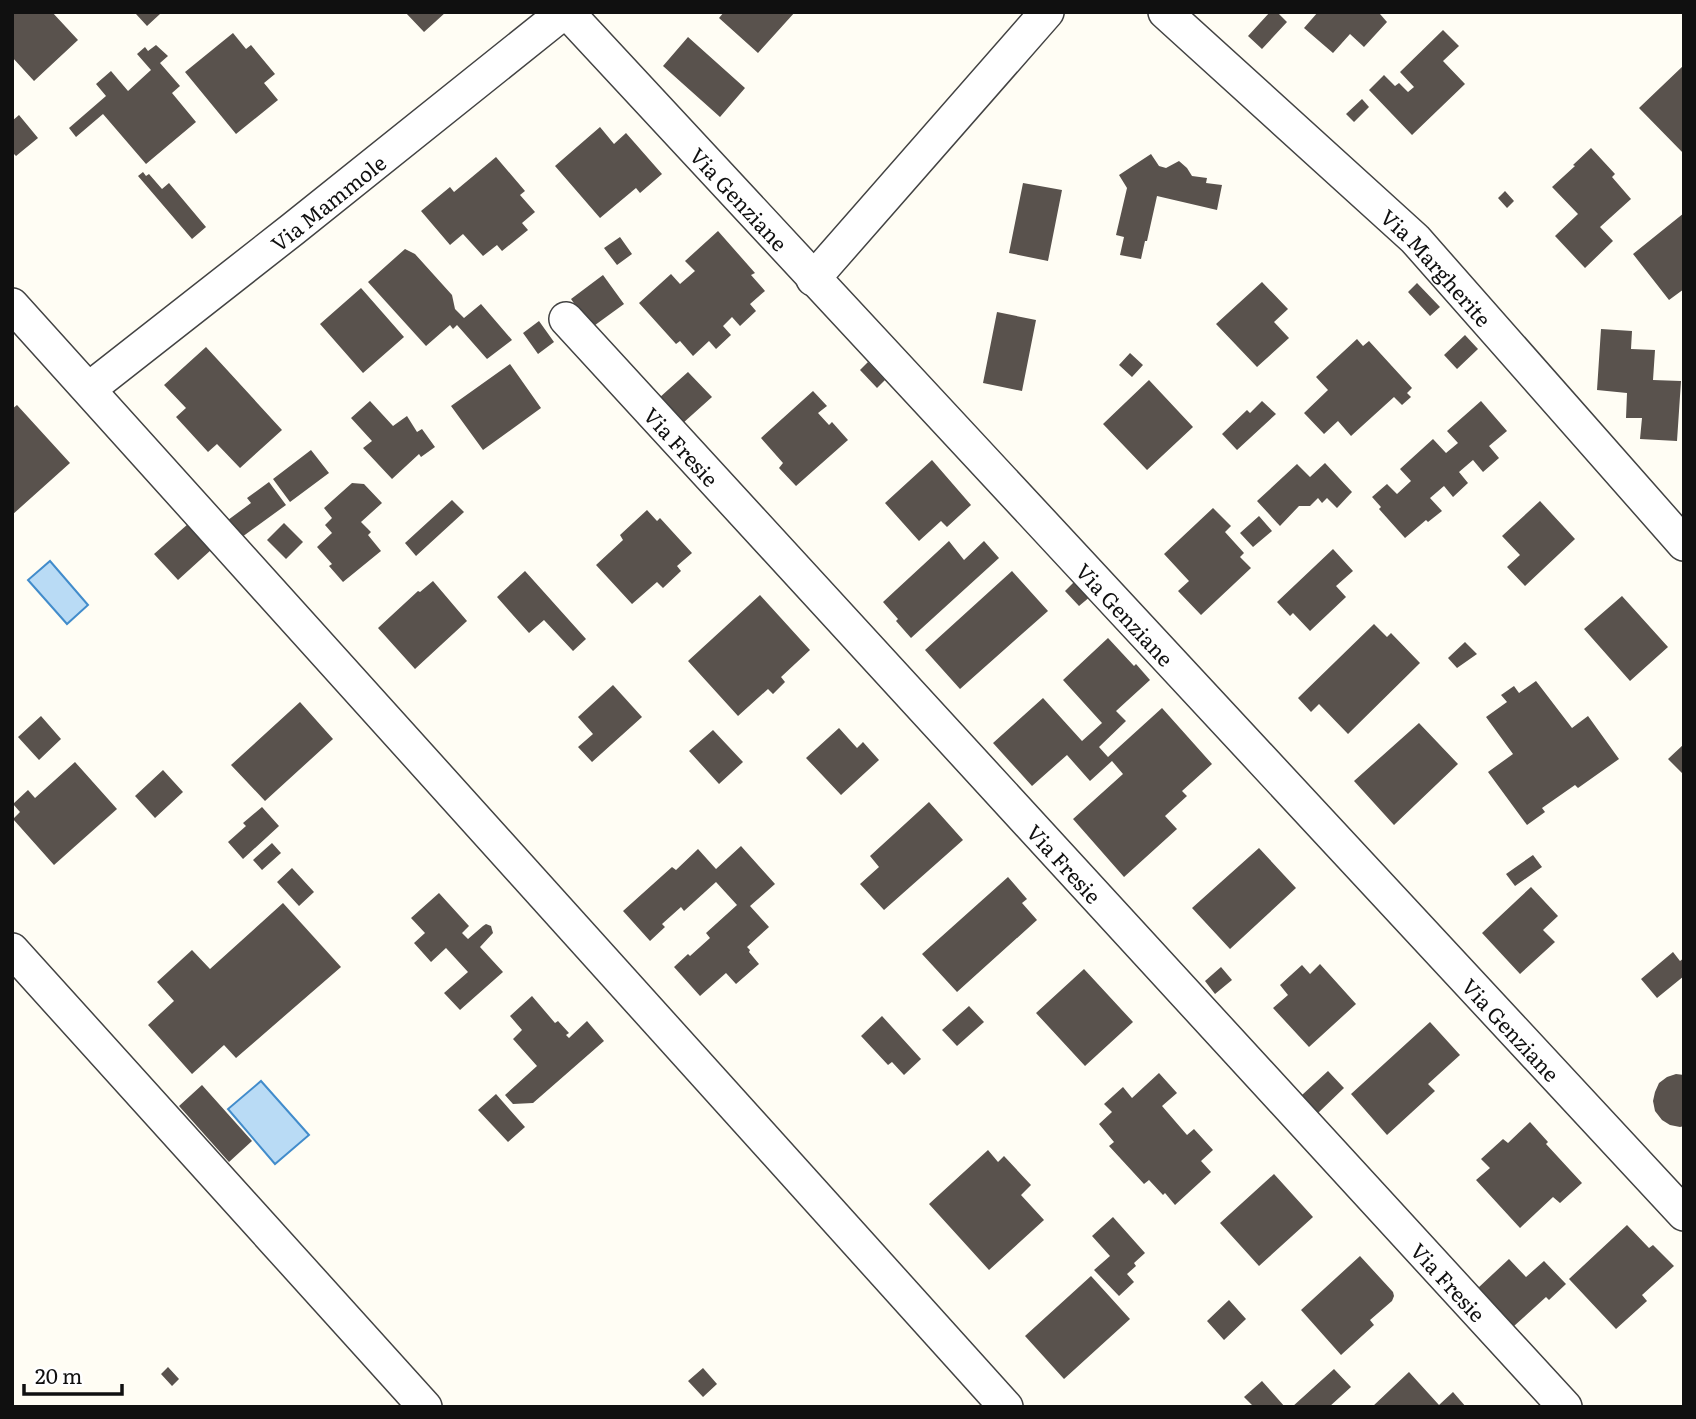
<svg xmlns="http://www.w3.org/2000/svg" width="1696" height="1419" font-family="Literata,serif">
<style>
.water{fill:#b9dbf5;stroke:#428ccb;stroke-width:2}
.building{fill:#59524d}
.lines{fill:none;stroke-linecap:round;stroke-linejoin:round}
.minor-casing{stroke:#434343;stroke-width:36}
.minor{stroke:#fff;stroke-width:33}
.labels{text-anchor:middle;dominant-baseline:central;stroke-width:7;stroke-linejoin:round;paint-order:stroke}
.street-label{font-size:21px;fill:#101010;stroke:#fff}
</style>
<rect width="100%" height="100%" fill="#fffdf4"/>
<!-- water -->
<path class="water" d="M50,561L88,605L67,624L28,580Z
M261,1081L309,1135L275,1164L228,1109Z"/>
<!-- building -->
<path class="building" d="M12,12H52L78,40L34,81L12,57Z
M137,12H159L160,14L147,26L136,14Z
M405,12H446L424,32Z
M724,12H795L758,53L719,18Z
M1270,12H1277L1287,22L1262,49L1248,36Z
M1318,12H1382L1380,14L1387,22L1364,47L1350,34L1333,53L1304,28Z
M1443,30L1459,46L1443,61L1465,84L1412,135L1369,90L1384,75L1395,86L1399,83L1408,92L1414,87L1400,72Z
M233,33L246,49L251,45L275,74L264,83L278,100L236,134L185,72Z
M688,37L745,88L720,117L663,66Z
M156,45L168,56L160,63L180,86L172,93L196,122L146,164L103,114L76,137L69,128L106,96L96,84L111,71L128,91L151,70L137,54L145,47L148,51Z
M1684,65V154L1639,108Z
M1362,99L1369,107L1354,122L1346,114Z
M19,115L38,138L16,156L12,152V121Z
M600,127L614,144L626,133L662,174L640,193L636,188L600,218L555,166Z
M1591,148L1615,174L1612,177L1631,199L1600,227L1613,241L1585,268L1555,236L1578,214L1552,187L1575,166L1573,165Z
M1151,154L1159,166L1166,168L1179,161L1187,168L1192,176L1207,178L1206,183L1222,185L1217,210L1157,196L1147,241H1145L1141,259L1120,255L1124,237L1116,235L1127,188L1119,175Z
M496,157L525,191L520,195L535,212L522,223L528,230L502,251L497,245L483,256L463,234L450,245L421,211L450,187L454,192Z
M143,172L146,176L149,174L162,189L169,183L206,227L192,239L138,176Z
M1023,183L1062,190L1048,261L1009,253Z
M1505,191L1514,201L1507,208L1498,198Z
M1684,213V289L1669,300L1633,254Z
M718,231L755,273L751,275L765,291L750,304L756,311L740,326L732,317L723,326L731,335L716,349L709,341L693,356L680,341L676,344L639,303L671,274L680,284L695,271L685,261Z
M620,237L632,254L617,265L604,248Z
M405,249L415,254L452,295L455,309L464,318L481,304L512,340L487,359L457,325L453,329L450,325L426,346L368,282Z
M603,275L624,304L591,328L571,299Z
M1262,282L1288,309L1274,322L1289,338L1257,367L1216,324Z
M1417,283L1440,307L1430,316L1408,292Z
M361,288L404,337L363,373L320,324Z
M997,312L1036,320L1022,391L983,383Z
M539,321L554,342L538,354L523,333Z
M1601,329L1632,331L1631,349L1655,350L1653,380L1681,381L1677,441L1640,439L1642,418H1626L1627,393L1597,390Z
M1465,335L1478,349L1457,369L1444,355Z
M1357,339L1363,346L1369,341L1412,388L1407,393L1411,397L1402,405L1394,397L1351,436L1338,421L1324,434L1304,413L1328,390L1316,377Z
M206,347L282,430L240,468L217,444L208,452L176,417L186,408L164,385Z
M1130,353L1143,365L1132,377L1119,365Z
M868,362L885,380L877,388L860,370Z
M510,364L541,408L483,450L451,406Z
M688,372L712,397L683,423L659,398Z
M1149,380L1193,427L1147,470L1103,424Z
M813,391L827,406L818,413L829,425L832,422L848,440L796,486L779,468L783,463L761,438Z
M370,401L393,426L407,416L417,432L422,429L435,447L421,457L419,454L392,479L363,448L372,441L351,418Z
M1262,401L1276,414L1237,450L1222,434L1247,410L1250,413Z
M1481,401L1507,431L1489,446L1499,458L1483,472L1473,460L1459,472L1468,483L1453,497L1444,486L1430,498L1442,511L1428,522L1426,520L1405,538L1379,509L1381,507L1372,497L1387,484L1397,494L1411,481L1400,469L1433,439L1446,453L1458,443L1447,431Z
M17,405L70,463L12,515V409Z
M311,450L329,473L290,502L273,479Z
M932,460L971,505L947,527L941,521L919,541L885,503Z
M1325,463L1352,492L1337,508L1327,498L1322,503L1318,498L1310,506H1299L1280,526L1257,501L1297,464L1310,477Z
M269,482L286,505L242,537L228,520L251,503L247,498Z
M352,483L364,484L382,503L361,522L371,532L368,535L381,551L343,582L329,566L332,564L317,547L332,533L325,525L332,518L324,508Z
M452,500L464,512L416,556L405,543Z
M1540,501L1575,539L1525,586L1507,567L1520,555L1502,536Z
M1213,508L1231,526L1225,532L1244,553L1240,557L1251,568L1201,615L1178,591L1189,581L1164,554Z
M647,510L657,521L660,518L692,553L677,566L681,571L663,588L657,582L632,604L596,565L623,540L620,535Z
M1259,516L1272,531L1253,547L1240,533Z
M284,523L303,542L286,559L267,540Z
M188,524L211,550L178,580L154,554Z
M949,541L964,560L984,541L999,558L911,638L896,621L898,619L883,602Z
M1333,549L1353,571L1336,586L1346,597L1310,631L1293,613L1290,616L1277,602Z
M525,571L586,639L573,651L544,620L529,633L497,597Z
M1012,571L1048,611L960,689L925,650Z
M1076,580L1091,596L1079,606L1065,591Z
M433,581L467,621L415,669L378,628L418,591L420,592Z
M760,595L810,650L781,677L785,682L773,694L768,689L738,716L688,661Z
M1622,596L1668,647L1630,681L1584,629Z
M1374,624L1387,637L1391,633L1420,663L1348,734L1319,704L1311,712L1298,698Z
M1108,638L1134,666L1136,664L1150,680L1116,711L1126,721L1099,747L1108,757L1162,708L1212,764L1182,791L1187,796L1165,816L1177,829L1124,877L1073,819L1123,774L1112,761L1090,781L1067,755L1032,786L993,743L1043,698L1082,741L1102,723L1063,680Z
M1465,642L1477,654L1457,668L1448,658Z
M1536,681L1572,728L1588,716L1619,759L1578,788L1575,785L1542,808L1545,812L1527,825L1488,772L1513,754L1486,717L1507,702L1501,695L1514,686L1519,693Z
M613,685L642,717L592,762L578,747L593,734L578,717Z
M300,702L333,739L265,801L231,765Z
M41,716L61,739L39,760L18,737Z
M1419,723L1458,764L1394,825L1354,781Z
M839,728L857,748L863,742L879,760L841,795L806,758Z
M713,730L743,762L719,784L689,751Z
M1684,744V775L1668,759Z
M75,762L117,809L54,865L13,819L20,812L13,804L28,790L35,798Z
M163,770L183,792L155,818L135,796Z
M929,802L963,840L884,910L860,884L879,867L870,856Z
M262,807L279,826L243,859L228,842L246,826L243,823Z
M272,843L281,853L262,870L253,860Z
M741,846L775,884L750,906L769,927L747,947L750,950L749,952L759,964L736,984L726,973L700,996L674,967L688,954L690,956L710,938L706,933L737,905L716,882L684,911L681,907L662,924L665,927L650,941L623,911L672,867L676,870L698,849L716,869Z
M1259,848L1296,888L1230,949L1192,908Z
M1533,855L1542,867L1515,886L1506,874Z
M292,868L314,892L299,906L277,882Z
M1008,877L1027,899L1022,903L1037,920L957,992L922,954Z
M1531,887L1558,916L1543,930L1555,942L1520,974L1482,933Z
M439,893L469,926L462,933L468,939L483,926L486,924L491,926L493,933L480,947L503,972L460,1010L444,993L468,972L446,948L431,962L414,943L425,933L411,918Z
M283,903L341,967L236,1058L224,1045L192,1074L148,1025L174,1001L157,982L192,950L210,969Z
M1673,952L1680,961L1684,958V976L1657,998L1641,979Z
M1320,964L1356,1004L1309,1047L1273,1008L1288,995L1280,985L1302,965L1310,974Z
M1221,967L1232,980L1215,994L1205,981Z
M1084,969L1133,1022L1085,1066L1036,1013Z
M532,996L555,1023L558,1021L569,1033L566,1035L569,1038L587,1021L604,1041L533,1103L513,1104L505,1095L537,1066L513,1039L522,1030L510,1016Z
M969,1006L984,1022L957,1046L942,1030Z
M882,1016L921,1059L904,1075L892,1062L888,1065L861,1036Z
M1430,1022L1460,1055L1428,1084L1435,1091L1387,1135L1351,1094Z
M1328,1071L1344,1088L1318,1113L1302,1095Z
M1159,1073L1177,1093L1162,1106L1187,1135L1194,1129L1213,1150L1201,1161L1211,1172L1175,1205L1165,1193L1163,1195L1149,1180L1144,1184L1109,1146L1114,1142L1099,1124L1112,1112L1104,1104L1123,1087L1132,1098Z
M1676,1074L1684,1075V1126L1680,1127L1670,1125L1662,1120L1655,1111L1653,1101L1655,1092L1659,1083L1667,1077Z
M202,1085L252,1141L229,1162L179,1106Z
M496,1094L525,1127L508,1142L478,1110Z
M1530,1122L1548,1142L1546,1144L1582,1183L1560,1203L1553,1197L1520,1228L1476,1180L1490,1168L1481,1159L1503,1139L1508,1143Z
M988,1150L998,1162L1004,1156L1031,1185L1021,1195L1044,1220L989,1270L929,1204Z
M1274,1174L1313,1217L1259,1266L1220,1223Z
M1113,1217L1145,1253L1134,1263L1136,1266L1127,1274L1134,1282L1119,1296L1094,1270L1110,1256L1092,1236Z
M1627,1225L1649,1248L1653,1245L1674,1266L1642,1295L1647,1301L1616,1329L1569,1279Z
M1360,1256L1393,1292L1394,1296L1392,1301L1370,1320L1374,1325L1341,1355L1301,1310Z
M1509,1259L1526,1277L1544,1261L1566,1284L1549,1300L1546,1297L1514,1326L1478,1288Z
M1091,1276L1130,1319L1064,1379L1025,1336Z
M1229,1300L1246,1319L1224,1340L1207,1321Z
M168,1367L179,1379L172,1386L161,1374Z
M703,1368L717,1384L703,1397L688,1381Z
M1334,1369L1351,1387L1329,1407H1292Z
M1409,1372L1439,1405L1453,1392L1466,1407H1372Z
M1262,1381L1285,1407H1254L1244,1397Z"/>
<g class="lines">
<defs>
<g id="minor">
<path id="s1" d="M567,12L1684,1214"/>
<path id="s2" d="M1165,12L1415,239L1684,544"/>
<path d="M813,279L1047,12"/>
<path d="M12,305L1006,1407"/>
<path id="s3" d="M566,319L1565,1407"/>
<path id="s4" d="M89,389L293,229L564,12"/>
<path d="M12,950L425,1407"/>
</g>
</defs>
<!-- minor casing -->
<use href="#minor" class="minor-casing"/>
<!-- minor -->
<use href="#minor" class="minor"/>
</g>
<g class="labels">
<!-- street labels -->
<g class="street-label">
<text stroke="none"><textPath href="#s1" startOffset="254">Via Genziane</textPath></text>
<text stroke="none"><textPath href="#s4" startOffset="303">Via Mammole</textPath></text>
<text stroke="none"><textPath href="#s2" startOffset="373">Via Margherite</textPath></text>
<text stroke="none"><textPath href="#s3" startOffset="172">Via Fresie</textPath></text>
<text stroke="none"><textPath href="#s1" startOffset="821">Via Genziane</textPath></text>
<text stroke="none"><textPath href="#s3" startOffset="738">Via Fresie</textPath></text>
<text stroke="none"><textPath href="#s1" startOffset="1388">Via Genziane</textPath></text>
<text stroke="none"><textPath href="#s3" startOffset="1306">Via Fresie</textPath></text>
</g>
</g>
<!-- border -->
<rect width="1696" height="1419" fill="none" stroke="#101010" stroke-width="28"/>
<!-- scale -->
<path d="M24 1384v10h98v-10" fill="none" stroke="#101010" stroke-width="3.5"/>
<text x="35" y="1384" font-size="21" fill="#101010" stroke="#ffffff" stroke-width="5" paint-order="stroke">20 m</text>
</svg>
